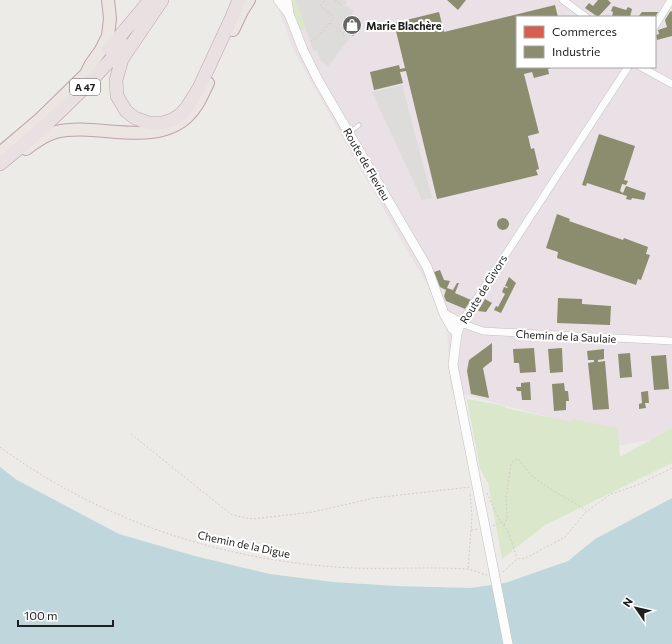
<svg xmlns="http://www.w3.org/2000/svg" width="672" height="644" font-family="Commissioner,sans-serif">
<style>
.industrial{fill:#e9e1e6;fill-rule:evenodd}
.grass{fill:#dae7ca}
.parking{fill:#dddcdb}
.water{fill:#bfd7dc}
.shops{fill:#d6604d}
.industry{fill:#8c8c6e}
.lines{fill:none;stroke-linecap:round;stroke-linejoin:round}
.service-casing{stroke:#c2c2c0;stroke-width:5}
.minor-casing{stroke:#c2c2c0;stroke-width:8}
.tertiary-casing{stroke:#c2c2c0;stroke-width:10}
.trunk-casing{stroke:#bea2ab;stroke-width:14}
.motorway-casing{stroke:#bea2ab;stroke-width:14}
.path{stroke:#d5cac8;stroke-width:1;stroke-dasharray:2 2;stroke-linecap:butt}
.service{stroke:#fcfcfc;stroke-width:3.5}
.minor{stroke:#fcfcfc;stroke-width:7}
.tertiary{stroke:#fcfcfc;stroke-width:9}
.trunk{stroke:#ece6e3;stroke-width:12}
.motorway{stroke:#e9e0e1;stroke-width:13}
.tertiary-bridge-casing{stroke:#c2c2c0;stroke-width:10;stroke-linecap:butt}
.tertiary-bridge{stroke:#fcfcfc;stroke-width:9}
.labels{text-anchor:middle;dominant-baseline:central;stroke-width:4;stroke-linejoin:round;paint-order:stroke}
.shield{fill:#fff;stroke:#626262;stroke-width:1}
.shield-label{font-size:10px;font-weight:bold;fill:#1f1f1f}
.poi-label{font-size:11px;font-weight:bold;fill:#1f1f1f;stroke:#fff;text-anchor:start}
.street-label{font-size:11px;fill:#1f1f1f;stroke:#fff}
</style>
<rect width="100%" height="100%" fill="#ecebe8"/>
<!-- industrial -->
<path class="industrial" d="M275,0H672V436L616,446L612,434L451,391L447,331L432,293L346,144L294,51ZM517,17H655V67H517Z"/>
<!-- grass -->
<path class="grass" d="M289,0H296L306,30L300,29Z
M467,399L505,406V408L572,422V419L618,428L620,457L672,428V463L545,525L502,559L488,483L480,469Z"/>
<!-- parking -->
<path class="parking" d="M296,0H345L347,2L345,5L354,11L342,27L352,35L328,66L321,61L317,51L313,50Z
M403,85L404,92L432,198L422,200L372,92Z"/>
<!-- water -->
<path class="water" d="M0,467L17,480L119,534L195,556L270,574L333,582L396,586L471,588L505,583L568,561L595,539L672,498V644H0Z"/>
<!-- shops -->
<path class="shops" d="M351,15L362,23L353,36L342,27Z"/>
<!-- industry -->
<path class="industry" d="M447,0H466L458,10Z
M598,0H608L611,3L598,17L585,8L589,3L593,6Z
M555,5L558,17H517V67H554L548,69L549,74L534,78L532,72L524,74L539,133L528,136L531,149L534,148L539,169L536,170L538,175L437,199L406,71L400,72L403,83L374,90L370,72L399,65L400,69L405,68L394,23L439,12L444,32Z
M613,6L626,10L628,7L632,9L630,17H612L613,12L611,11Z
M672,11V36L657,40L656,35L659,34L658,30L667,27L665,20L670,12Z
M642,12H658L655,17H638Z
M599,134L635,146L624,180L628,181L626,185L622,184L620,191L623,193L626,186L646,193L644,200L632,198L631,200L626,199L627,196L587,183L586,186L582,185Z
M557,214L570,219L569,221L623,240L624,238L648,247L646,254L650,255L641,280L638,279L636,285L557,258L558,252L546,248Z
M497 224a6 6 0 1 1 12 0a6 6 0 1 1-12 0Z
M440,270L444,280L450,281L447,288L453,290L457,283H459L455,293L471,300L465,309L446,301L444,296L446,290L440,287L434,272Z
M509,277L516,283L501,313L494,310L496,306L498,307L505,294L502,292L504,287L507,288L508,287L505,286Z
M558,298L582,299V304L611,306L610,325L557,323Z
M485,299L492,303L486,312L478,311Z
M492,343V361L483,368L489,398L471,394L467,371L469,360Z
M534,348L536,372L520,373L519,363H514L513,349Z
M562,348L563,372L550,373L548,349Z
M604,349V359L598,360V362L605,361L609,409L593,410L588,363L594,362V360H588L587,351Z
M630,353L632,377L620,378L618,354Z
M666,355L669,389L654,390L651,356Z
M530,382L531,400H522L521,391H517L516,387H521V383Z
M564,383L565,391H568L569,401H566V410L554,411L552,384Z
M648,391L649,403H645L646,408L639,409V404L642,403L641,392Z"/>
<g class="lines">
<defs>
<path id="service" d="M350,132L359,125"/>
<path id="minor" d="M563,0L586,17
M655,26L671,0
M628,67L461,323L483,331L672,341
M641,67L672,84"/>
<path id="tertiary" d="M278,0L289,14L303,50L318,80L427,267L444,314L452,328L457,333
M287,0L289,14
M444,314L461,323L457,333L453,365L493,567"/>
<path id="trunk" d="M233,30L242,11L249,0
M26,149C35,142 45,135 56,132C96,122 154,148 187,117C197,108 202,95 208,83
M0,153L40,119L86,74L91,64L101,50L108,36L110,18L108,0"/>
<path id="motorway" d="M162,0L122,59L116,80L117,96L126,111L135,118L149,123H163L172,120L180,115L187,107L199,88L231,19L239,0
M109,49L150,0
M0,164C45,128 86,88 124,45"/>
</defs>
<!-- service casing -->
<use href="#service" class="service-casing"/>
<!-- minor casing -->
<use href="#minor" class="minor-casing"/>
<!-- tertiary casing -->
<use href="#tertiary" class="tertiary-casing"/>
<!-- trunk casing -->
<use href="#trunk" class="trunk-casing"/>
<!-- motorway casing -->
<use href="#motorway" class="motorway-casing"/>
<!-- path -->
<path class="path" d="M335,0L342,5
M330,23L345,35L343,36
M311,41L319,36L334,17L320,6L325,0
M131,434L232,515L252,519L313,512L374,498L470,487
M0,447C94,516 208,556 324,566C372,571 419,566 466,569C473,569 480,574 487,575
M487,493L499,519L508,531L517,558
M504,525L507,518L506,497L511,464L514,460L518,459L531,475L547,487L586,510
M493,526L501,522
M471,530L478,529
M468,568L472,517L470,492
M503,572L517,559L526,558L565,537L587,511L611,494L638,485L672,468"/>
<!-- service -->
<use href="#service" class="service"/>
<!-- minor -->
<use href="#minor" class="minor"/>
<!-- tertiary -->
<use href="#tertiary" class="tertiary"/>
<!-- trunk -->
<use href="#trunk" class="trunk"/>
<!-- motorway -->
<use href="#motorway" class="motorway"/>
<defs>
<path id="tertiary-bridge" d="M493,567L508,644"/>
</defs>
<!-- tertiary-bridge casing -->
<use href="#tertiary-bridge" class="tertiary-bridge-casing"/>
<!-- tertiary-bridge -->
<use href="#tertiary-bridge" class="tertiary-bridge"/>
</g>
<!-- icons -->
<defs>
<symbol id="shop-disc" viewBox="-11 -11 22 22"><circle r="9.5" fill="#676665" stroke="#fff"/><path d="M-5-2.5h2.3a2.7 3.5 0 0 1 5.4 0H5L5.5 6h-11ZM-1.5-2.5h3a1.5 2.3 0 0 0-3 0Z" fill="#fff"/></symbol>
</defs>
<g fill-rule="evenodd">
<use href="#shop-disc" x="341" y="14" width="22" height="22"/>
</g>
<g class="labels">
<!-- shield labels -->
<rect class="shield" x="70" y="79" width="30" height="16" rx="3"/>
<g class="shield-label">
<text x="85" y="87">A 47</text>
</g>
<!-- poi labels -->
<g class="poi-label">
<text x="366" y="25">Marie Blachère</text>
</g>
<!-- street labels -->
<g class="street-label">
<text transform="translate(367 164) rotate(60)">Route de Flevieu</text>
<text transform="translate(483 289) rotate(-58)">Route de Givors</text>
<text transform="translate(566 336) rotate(3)">Chemin de la Saulaie</text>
<text transform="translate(244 544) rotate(12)">Chemin de la Digue</text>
</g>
</g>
<!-- legend -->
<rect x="516" y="16" width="140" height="52" fill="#ffffff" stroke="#a5a5a5"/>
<rect x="524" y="26" width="20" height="12" fill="#d6604d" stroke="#a5a5a5"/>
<text x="552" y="36" font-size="12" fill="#1f1f1f">Commerces</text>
<rect x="524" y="46" width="20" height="12" fill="#8c8c6e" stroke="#a5a5a5"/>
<text x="552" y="56" font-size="12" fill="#1f1f1f">Industrie</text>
<!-- north arrow -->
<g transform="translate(636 608) rotate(304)" stroke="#ffffff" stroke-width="3" paint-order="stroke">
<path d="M0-3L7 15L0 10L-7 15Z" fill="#1f1f1f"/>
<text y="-6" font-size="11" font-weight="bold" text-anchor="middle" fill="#1f1f1f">N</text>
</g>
<!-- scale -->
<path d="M18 620v6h95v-6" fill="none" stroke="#1f1f1f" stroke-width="2"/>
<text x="24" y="620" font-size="12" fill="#1f1f1f" stroke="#ffffff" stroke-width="3" paint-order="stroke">100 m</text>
</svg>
